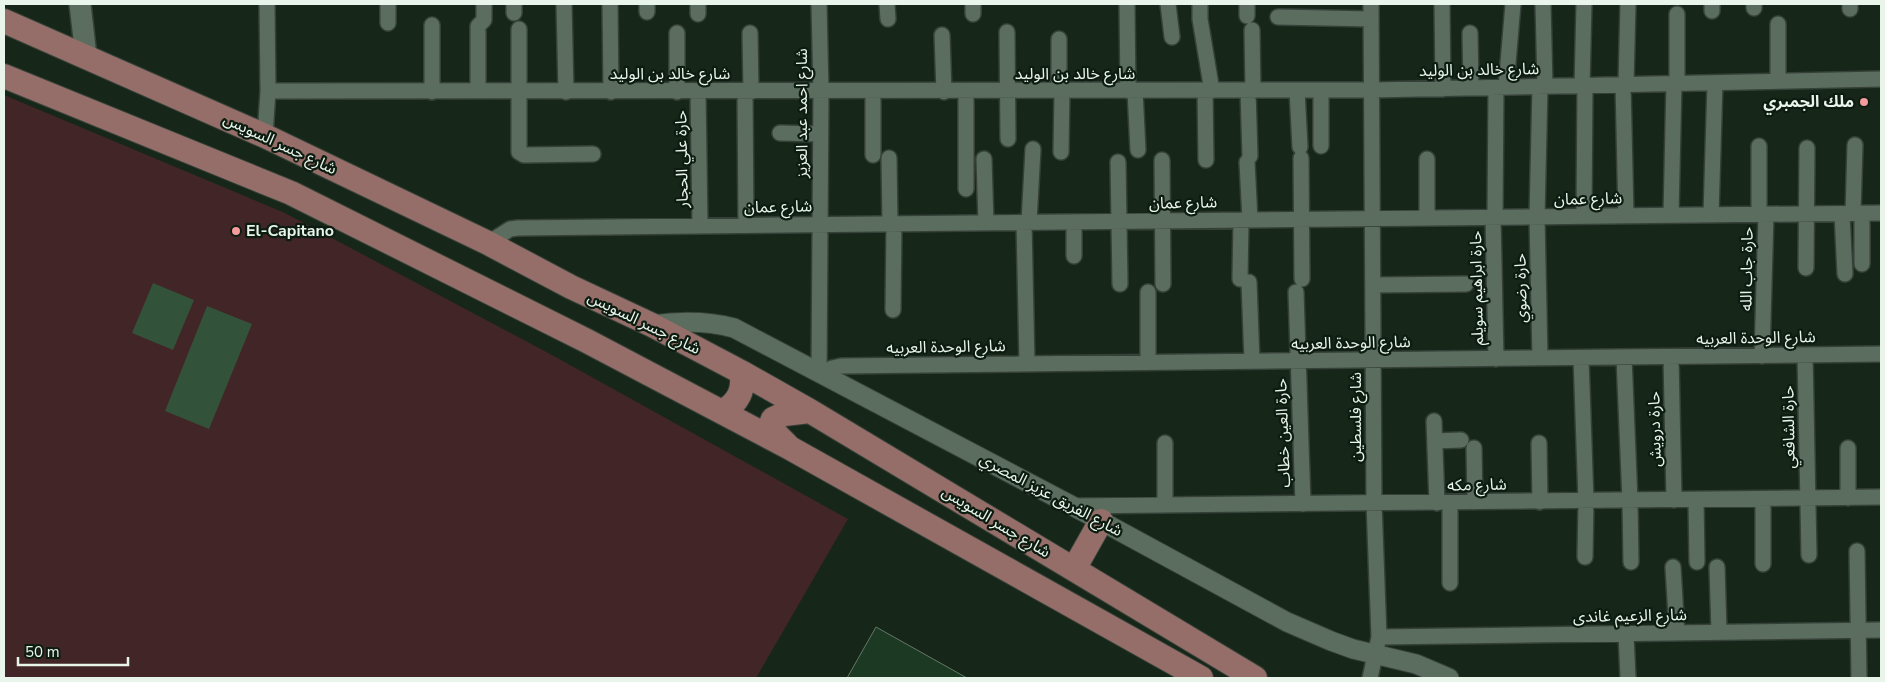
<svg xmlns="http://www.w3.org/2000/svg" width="1885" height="682" font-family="'Nunito Sans','Noto Sans Arabic',sans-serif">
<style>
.green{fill:#422526}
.water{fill:#33523a}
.building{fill:#1b3923;stroke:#657868}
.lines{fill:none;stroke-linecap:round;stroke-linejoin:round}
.minor-casing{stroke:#354138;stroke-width:18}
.tertiary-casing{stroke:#354138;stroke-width:21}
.secondary-casing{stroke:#354138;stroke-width:24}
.primary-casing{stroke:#354138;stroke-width:26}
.minor{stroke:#5b6d5e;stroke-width:15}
.tertiary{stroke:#5b6d5e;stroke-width:19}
.secondary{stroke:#5b6d5e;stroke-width:21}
.primary{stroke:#966e69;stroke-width:24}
.poi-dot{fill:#f59b9c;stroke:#0c1c10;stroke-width:2}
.labels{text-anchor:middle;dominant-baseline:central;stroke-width:4.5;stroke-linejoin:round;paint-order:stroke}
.street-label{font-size:16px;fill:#e9f4eb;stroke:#0c1c10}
.poi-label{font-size:16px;font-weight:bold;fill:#e9f4eb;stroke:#0c1c10;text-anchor:end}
</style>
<rect width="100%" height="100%" fill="#162619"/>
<!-- green -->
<path class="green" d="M4,95L285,213L552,355L848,519L756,678H4Z"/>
<!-- water -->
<path class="water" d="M153,283L194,300L173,350L132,333Z
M207,306L252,324L209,429L165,411Z"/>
<!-- building -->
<path class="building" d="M876,627L967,678H847Z"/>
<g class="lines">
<defs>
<path id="minor" d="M388,4V23
M564,4L566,92
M610,4L611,92
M698,4V14
M887,4L888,19
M1127,4L1128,91
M1168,4L1172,37
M1200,4V19L1212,91
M1247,4V16
M1442,4L1443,89
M1543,4L1545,86
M1850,4V9
M1754,8V4
M1712,11V4
M647,12V4
M514,13V4
M973,14V4
M1677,14V83
M1278,17L1371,19
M1778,24V81
M432,25V92
M519,29V152L524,155L593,154
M1252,30L1253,91
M1007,32L1008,139
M677,33V92
M750,33L751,92
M1470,33L1471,88
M942,35L944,92
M1623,84L1626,216
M1626,84L1628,4
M1540,86L1537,217L1540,358
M1582,86L1584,4
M1506,87L1513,4
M1297,90L1300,147
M268,91L1372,90L1881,79
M478,91V26L484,20V4
M1059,91V39
M1135,91L1138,150
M1205,91L1206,160
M1248,91L1250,156
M698,92L700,226
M745,92L746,225
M966,92V189
M780,133L820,134
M265,136L268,91L267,4
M1321,146V90
M1061,152L1062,91
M873,155V92
M889,158L890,224
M1301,158L1302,279
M984,159L986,223
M1162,160L1163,284
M1118,162L1120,284
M1247,162L1250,220
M1853,213L1855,145
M1759,214V146
M1842,214L1845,274
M1671,215L1674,83
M1711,215L1715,83
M1584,216L1585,85
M1493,217L1496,359
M1495,217L1496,88
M1427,218V159
M1024,222L1027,364
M1029,222L1033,149
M1074,222V256
M488,243L510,229L518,228L1881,213
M1862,264V213
M1806,268L1807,148
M1240,279L1241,220
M1249,282L1252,361
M1373,285L1466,284
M1296,292L1303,504
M893,310L894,224
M1805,355L1809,555
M1762,356L1766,214
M1624,357L1630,501L1631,562
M1671,357L1674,500
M1581,358L1586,501L1585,557
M1148,362V292
M819,373L821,92L819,4
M823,375L832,368L841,366L1881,354
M1434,421L1437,503
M1435,441L1461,440
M1165,443V505
M1539,443L1540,502
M1474,448L1475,502
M1848,498V448
M1763,499V564
M1696,500L1697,562
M1450,503V583
M1074,506L1881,497
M1857,551L1859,678
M1673,567L1677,633
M1717,567L1719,632
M1626,634L1628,678
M1379,637L1881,630
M1370,678L1379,637L1374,503L1371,4"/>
<path id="tertiary" d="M652,325C680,321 707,321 734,328L1101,521L1287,622L1331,641L1353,649L1416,664L1449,678"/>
<path id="secondary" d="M80,4L86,56"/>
<path id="primary" d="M4,21L265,136L488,243L571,287L652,325L741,372L810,411L1255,678
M4,76L291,193L587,341L790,448L1201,678
M722,412C738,403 745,390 741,372
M787,445L775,433L771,424L773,419L784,414L810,411
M1074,569L1101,521"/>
</defs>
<!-- minor casing -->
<use href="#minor" class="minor-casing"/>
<!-- tertiary casing -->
<use href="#tertiary" class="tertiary-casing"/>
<!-- secondary casing -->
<use href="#secondary" class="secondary-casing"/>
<!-- primary casing -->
<use href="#primary" class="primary-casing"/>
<!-- minor -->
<use href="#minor" class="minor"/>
<!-- tertiary -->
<use href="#tertiary" class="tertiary"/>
<!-- secondary -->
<use href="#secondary" class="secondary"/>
<!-- primary -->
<use href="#primary" class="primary"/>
</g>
<!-- markers -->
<g class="poi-dot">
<circle cx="1864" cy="102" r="5"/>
<circle cx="236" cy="231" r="5"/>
</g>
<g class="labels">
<!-- street labels -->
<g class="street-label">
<text transform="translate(1479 70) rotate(-1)">شارع خالد بن الوليد</text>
<text x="670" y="74">شارع خالد بن الوليد</text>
<text x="1075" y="74">شارع خالد بن الوليد</text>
<text transform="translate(802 113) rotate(-90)">شارع احمد عبد العزيز</text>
<text transform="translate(280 144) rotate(25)">شارع جسر السويس</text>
<text transform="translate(682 159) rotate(-91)">حارة علي الحجار</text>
<text transform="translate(1588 199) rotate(-1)">شارع عمان</text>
<text transform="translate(1183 203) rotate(-1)">شارع عمان</text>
<text transform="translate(778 207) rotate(-1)">شارع عمان</text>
<text transform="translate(1747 269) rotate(-89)">حارة جاب الله</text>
<text transform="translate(1477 288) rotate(-91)">حارة ابراهيم سويلم</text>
<text transform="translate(1521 288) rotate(-91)">حارة رضوي</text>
<text transform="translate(644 323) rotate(26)">شارع جسر السويس</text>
<text transform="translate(1756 338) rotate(-1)">شارع الوحدة العربيه</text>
<text transform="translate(1351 343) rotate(-1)">شارع الوحدة العربيه</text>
<text transform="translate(946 347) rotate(-1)">شارع الوحدة العربيه</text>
<text transform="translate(1356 417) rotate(-90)">شارع فلسطين</text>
<text transform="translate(1789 427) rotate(-91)">حارة الشافعي</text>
<text transform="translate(1655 429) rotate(-91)">حارة درويش</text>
<text transform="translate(1283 433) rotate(-92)">حارة العين خطاب</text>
<text transform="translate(1477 485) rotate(-1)">شارع مكه</text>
<text transform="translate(1051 495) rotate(28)">شارع الفريق عزيز المصري</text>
<text transform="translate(996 522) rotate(31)">شارع جسر السويس</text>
<text transform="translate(1630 616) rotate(-1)">شارع الزعيم غاندى</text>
</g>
<!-- poi labels -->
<g class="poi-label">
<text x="1854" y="102">ملك الجمبري</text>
<text x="246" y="231" text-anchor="start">El-Capitano</text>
</g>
</g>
<!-- border -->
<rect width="1885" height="682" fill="none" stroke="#e9f4eb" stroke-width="10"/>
<!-- scale -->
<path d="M18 657v8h110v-8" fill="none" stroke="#e9f4eb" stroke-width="2.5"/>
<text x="25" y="657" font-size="15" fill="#e9f4eb" stroke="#0c1c10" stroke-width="4" paint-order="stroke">50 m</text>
</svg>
